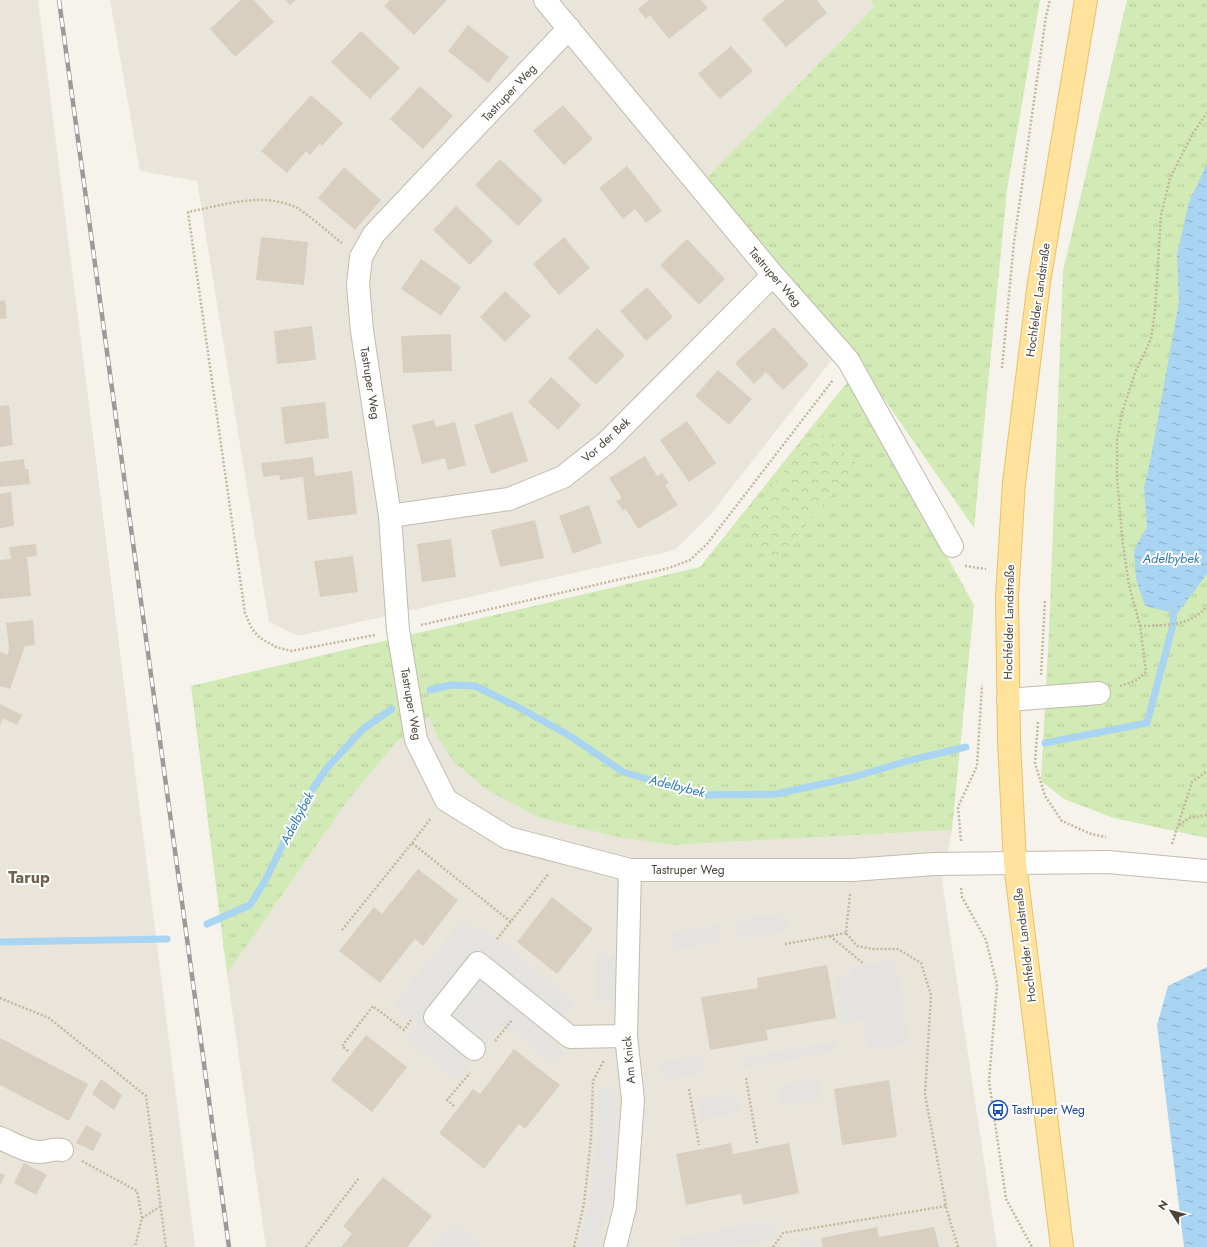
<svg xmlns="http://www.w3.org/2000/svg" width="1207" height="1247" font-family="Jost,sans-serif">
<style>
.residential{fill:#eae5da}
.grass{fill:url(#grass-tufts)}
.park{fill:url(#park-crowns)}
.parking{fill:#e5e3e0}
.water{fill:url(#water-ripples)}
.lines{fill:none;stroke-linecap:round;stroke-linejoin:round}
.stream{stroke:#a9d4f2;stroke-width:7}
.building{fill:#d8cfc1}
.minor-casing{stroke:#c2bbae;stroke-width:24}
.major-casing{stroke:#e6c16a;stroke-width:24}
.path{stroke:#c4b79f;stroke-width:2.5;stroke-dasharray:2 2;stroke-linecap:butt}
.minor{stroke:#fff;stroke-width:22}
.major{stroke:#ffe39c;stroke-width:22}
.rail-casing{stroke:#9a9a9a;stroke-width:4.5}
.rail{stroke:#fff;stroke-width:3;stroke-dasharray:9;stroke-linecap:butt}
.labels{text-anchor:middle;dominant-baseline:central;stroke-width:4;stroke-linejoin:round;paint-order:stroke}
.street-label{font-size:12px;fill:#4b4439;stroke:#fff}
.transit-label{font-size:12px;fill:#164399;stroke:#fff;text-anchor:start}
.water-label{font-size:13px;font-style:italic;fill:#2e7ab2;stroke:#fff}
.district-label{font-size:16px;font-weight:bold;fill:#6e6250;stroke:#fff}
</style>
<defs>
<pattern id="grass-tufts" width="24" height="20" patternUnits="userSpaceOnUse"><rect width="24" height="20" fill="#d2eab5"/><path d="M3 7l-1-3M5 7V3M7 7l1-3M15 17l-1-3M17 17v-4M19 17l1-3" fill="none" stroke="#b6ca9c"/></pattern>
<pattern id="park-crowns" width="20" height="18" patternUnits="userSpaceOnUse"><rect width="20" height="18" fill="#d2eab5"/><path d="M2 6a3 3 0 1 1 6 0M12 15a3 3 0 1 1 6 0" fill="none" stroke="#b6ca9c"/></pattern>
<pattern id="water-ripples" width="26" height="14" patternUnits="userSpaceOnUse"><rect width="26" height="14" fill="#a9d4f2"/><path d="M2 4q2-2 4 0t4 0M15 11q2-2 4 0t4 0" fill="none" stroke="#8caec5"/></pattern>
</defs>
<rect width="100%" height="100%" fill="#f6f3ec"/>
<!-- residential -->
<path class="residential" d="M0,0H38L195,1247H0Z
M110,0H870L875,5L845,343L710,515L675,550L298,636L269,622L197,181L140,171Z
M429,717L437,736L673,845L952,830L942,881L997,1247H266L227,974L348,800L395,744Z"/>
<!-- grass -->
<path class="grass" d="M870,0H1040L1007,190L974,528L845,343L706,179L875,6Z
M1127,0H1207V838L1114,818L1064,799L1041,781L1049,630L1063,271Z
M849,380L974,605L952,830L673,845L619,837L540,818L486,789L454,762L437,736L429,717L395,744L348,800L227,974L191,686L700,567Z"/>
<!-- park -->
<path class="park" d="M818,431L857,464L775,563L735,530Z"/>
<!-- parking -->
<path class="parking" d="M786,913L789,932L735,939L733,920Z
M462,920L479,933L484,927L576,1002L547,1037L566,1053L555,1066L503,1024L456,1081L406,1040L418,1024L393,1004Z
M719,924L722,942L674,950L671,932Z
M597,954H617V1002H596Z
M896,960L910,1043L868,1050L864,1020L843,1024L835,976L852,973L851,968Z
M837,1041L838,1051L744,1068L743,1058Z
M702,1055L705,1073L663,1080L660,1062Z
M818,1078L822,1100L781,1107L778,1085Z
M599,1088L618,1090L615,1156L609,1205L598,1247H578L590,1202L597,1137Z
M737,1093L740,1113L701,1119L698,1100Z
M772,1220L776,1239L731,1247H680L678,1238Z
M452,1221L485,1247H431Z
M813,1236L815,1247H798L797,1239Z"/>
<!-- water -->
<path class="water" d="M1207,164V574L1177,614L1145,606L1136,579L1134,550L1147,527L1144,487L1150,462L1179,302L1177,254L1189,202Z
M1207,967V1247H1184L1157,1025L1168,986Z"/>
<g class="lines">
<!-- stream -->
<path class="stream" d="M430,690L451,685L475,686L518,707L570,736L623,772L701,795L776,794L854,777L911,760L966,747
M1045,743L1147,723L1173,625L1174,604
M207,924L250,905L266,879L302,805L326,769L363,729L392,709
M0,942L167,939"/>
</g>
<!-- building -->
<path class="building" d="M241,0H254L274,22L235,57L210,29Z
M286,0H296L290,5Z
M390,0H447L414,35L384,6Z
M649,0H701L708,8L669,39L650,15L646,19L638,9Z
M785,0H817L827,13L786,47L762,19Z
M468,25L509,57L488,83L448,51Z
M361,31L400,68L370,99L331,62Z
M731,46L753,71L720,99L698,74Z
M420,86L453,116L423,149L390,119Z
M311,95L343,123L322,146L320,143L310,155L306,151L287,173L261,151Z
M563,105L593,139L564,165L533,131Z
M500,159L543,200L518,226L475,185Z
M627,166L662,211L646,223L635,209L623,219L599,188Z
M344,167L381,200L355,230L318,198Z
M456,206L493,241L470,265L433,230Z
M261,237L308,242L304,285L256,280Z
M564,237L590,268L559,295L533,264Z
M687,239L725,279L699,305L660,265Z
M421,259L461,287L441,316L401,289Z
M647,287L673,317L646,341L620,311Z
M505,291L531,316L505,342L480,317Z
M5,300L7,318L0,319V301Z
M312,326L316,360L277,364L274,331Z
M774,327L809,365L783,390L766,372L754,384L735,363Z
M597,328L625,355L596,385L568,358Z
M451,334L452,371L403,373L401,336Z
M718,370L752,399L729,425L695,396Z
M551,377L581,405L558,430L528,402Z
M325,402L329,438L285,444L281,407Z
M9,405L13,445L0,447V406Z
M512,412L528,461L491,474L474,425Z
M434,420L436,427L455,422L466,465L448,470L445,458L422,464L412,425Z
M687,421L716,463L689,482L660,440Z
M645,456L657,476L662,473L669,483L665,485L678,505L638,529L626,509L623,511L616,501L622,498L609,478Z
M313,457L315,476L352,471L357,514L308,520L303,477L280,480L279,475L263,477L261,463Z
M24,459L25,469H28L30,484L0,487V462Z
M11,492L14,526L0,528V494Z
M589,505L602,543L573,554L559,516Z
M535,520L544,558L500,567L491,530Z
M451,539L456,577L422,582L417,544Z
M36,544L37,556L27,557L31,596L0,599V560L11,559L9,547Z
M353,556L358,592L320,597L314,561Z
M33,620L35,645L25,646L10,689L0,686V652L8,655L9,648L6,623Z
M0,704L22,715L17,725L3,718L0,725Z
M418,869L458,900L423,946L415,939L380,983L339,951L374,907L382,914Z
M552,897L593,929L557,974L517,942Z
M827,965L836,1018L766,1030L768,1040L710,1050L701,997L758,988L757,978Z
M366,1035L407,1067L372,1112L331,1080Z
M0,1038L88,1084L69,1121L0,1085Z
M514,1049L560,1085L525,1129L519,1124L484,1169L439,1133L473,1089L480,1094Z
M101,1079L122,1095L114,1110L92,1094Z
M889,1080L897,1137L842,1145L834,1089Z
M86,1125L102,1134L93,1151L76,1143Z
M731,1143L733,1154L789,1143L799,1193L743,1205L741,1194L686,1205L676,1154Z
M24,1163L47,1175L36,1195L14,1183Z
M0,1173L5,1175L0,1186Z
M383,1177L432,1216L407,1247H341L352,1234L343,1226Z
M877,1227L879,1237L934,1227L939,1247H823L821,1238Z"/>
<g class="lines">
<defs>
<path id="minor" d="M545,0L773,275L848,360L952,546
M569,28L374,234L361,257L358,284L362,331L390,516L398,630L416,740L446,800L508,838L630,870H852L934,864L1108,862L1207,871
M390,516L509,499L563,477L606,443L773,275
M1008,700L1099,693
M474,1049L435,1017L478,963L570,1037L626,1036
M0,1138C12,1143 26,1152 40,1152C49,1152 51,1148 62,1150
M615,1247L625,1207L633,1100L626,1036L630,870"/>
<path id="major" d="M1062,1247L1015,863L1009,741L1007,597L1014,483L1039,282L1086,0"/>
</defs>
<!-- minor casing -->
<use href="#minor" class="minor-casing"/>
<!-- major casing -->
<use href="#major" class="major-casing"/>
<!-- path -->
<path class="path" d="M342,243C330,234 305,211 293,206C259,192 221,206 188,212L245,613L252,629L260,638L276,647L291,651L375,635
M1002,368L1014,242L1046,16L1050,0
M965,566L986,569
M421,625L669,568L690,560L707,544L833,380
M1140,626C1165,625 1190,627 1207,606
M1041,675L1045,600
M1120,686L1137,680L1146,672L1140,626L1129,585L1123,545L1117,479V440L1122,413L1135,373L1151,339L1155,311L1161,215L1170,178L1193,133L1207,113
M1038,722L1035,763L1045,796L1062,821L1091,834L1106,837
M1179,825L1189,818L1207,815
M961,841L958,807L977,766L982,685
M412,843L431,818
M1172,844L1192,782L1207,771
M961,888L962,897L986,940L997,985L989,1081L1006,1199L1032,1247
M850,894L846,933L857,946L873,949H898L921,963L931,995L925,1094L947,1211L958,1247
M342,930L412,843L511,922
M830,936L864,964
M497,939L549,873
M785,944L846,933
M0,998L49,1018L146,1096L166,1247
M495,1041L512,1020
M348,1051L342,1046L373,1006L404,1030L411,1020
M746,1078L757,1143
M689,1089L699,1145
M454,1106L447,1100L470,1073
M82,1161L137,1191L142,1218L135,1247
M142,1218L161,1206
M306,1247L359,1178
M574,1247L584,1204L591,1139L593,1081L604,1060
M773,1247L783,1233L946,1206"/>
<!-- minor -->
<use href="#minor" class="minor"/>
<!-- major -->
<use href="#major" class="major"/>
<defs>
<path id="rail" d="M59,0L229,1247"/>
</defs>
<!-- rail casing -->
<use href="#rail" class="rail-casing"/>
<!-- rail -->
<use href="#rail" class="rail"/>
</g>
<!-- icons -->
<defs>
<symbol id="bus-ring" viewBox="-11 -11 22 22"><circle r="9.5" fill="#fff" stroke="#1a4fb4" stroke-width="1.5"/><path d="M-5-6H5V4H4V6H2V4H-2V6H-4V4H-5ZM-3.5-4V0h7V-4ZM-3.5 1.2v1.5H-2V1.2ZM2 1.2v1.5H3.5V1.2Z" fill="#1a4fb4"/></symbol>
</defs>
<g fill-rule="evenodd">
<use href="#bus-ring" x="987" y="1099" width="22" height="22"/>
</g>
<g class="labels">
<!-- street labels -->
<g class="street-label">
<text transform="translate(509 93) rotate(-47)">Tastruper Weg</text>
<text transform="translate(775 277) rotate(49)">Tastruper Weg</text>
<text transform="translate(1038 300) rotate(-82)">Hochfelder Landstraße</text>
<text transform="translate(370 383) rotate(81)">Tastruper Weg</text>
<text transform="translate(606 440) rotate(-42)">Vor der Bek</text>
<text transform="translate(1009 622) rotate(-89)">Hochfelder Landstraße</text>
<text transform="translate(411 704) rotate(80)">Tastruper Weg</text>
<text x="688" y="870">Tastruper Weg</text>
<text transform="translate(1025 945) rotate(-97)">Hochfelder Landstraße</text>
<text transform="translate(629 1060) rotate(-95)">Am Knick</text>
</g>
<!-- transit labels -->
<g class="transit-label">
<text x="1012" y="1110">Tastruper Weg</text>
</g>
<!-- water labels -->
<g class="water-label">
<text x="1171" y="558">Adelbybek</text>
<text transform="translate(677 786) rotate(14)">Adelbybek</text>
<text transform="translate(297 818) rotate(-62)">Adelbybek</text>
</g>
<!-- district labels -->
<g class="district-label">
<text x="29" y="877">Tarup</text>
</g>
</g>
<!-- north arrow -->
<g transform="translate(1171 1211) rotate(306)" stroke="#ffffff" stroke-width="3" paint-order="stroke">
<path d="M0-3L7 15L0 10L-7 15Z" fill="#4b4439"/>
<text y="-6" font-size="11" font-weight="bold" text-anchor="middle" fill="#4b4439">N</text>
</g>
</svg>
